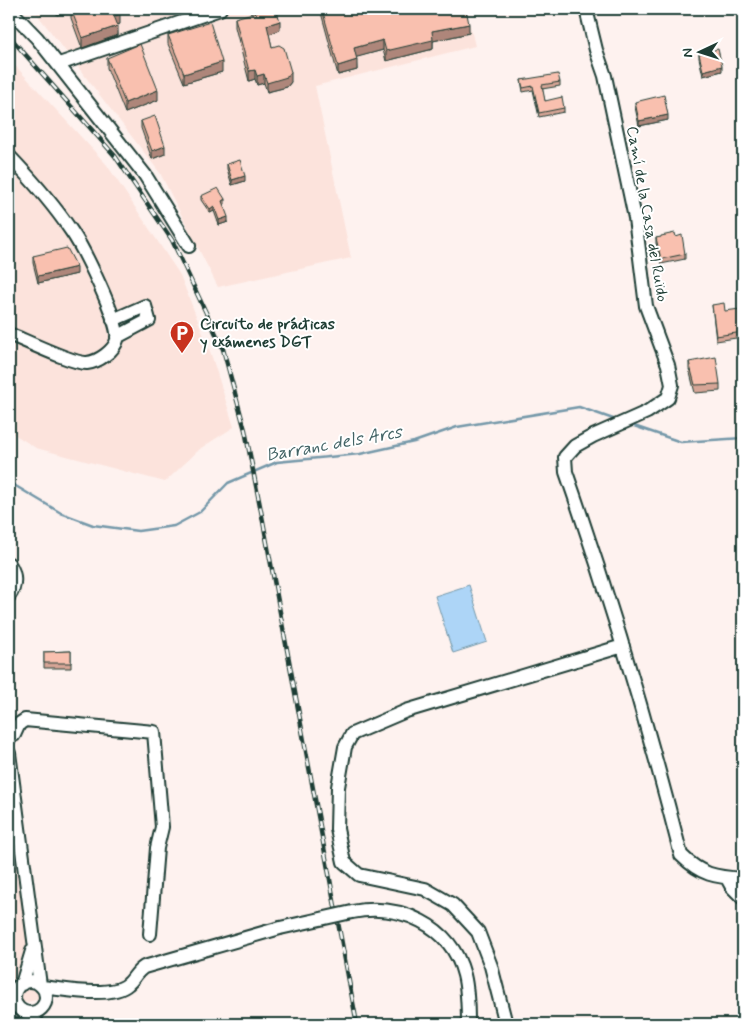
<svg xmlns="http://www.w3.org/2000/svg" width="752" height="1033" font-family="Mynerve,sans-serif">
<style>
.built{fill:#fce3dc}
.water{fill:#add5f7;stroke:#7498a9}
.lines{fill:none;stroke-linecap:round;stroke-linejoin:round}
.stream{stroke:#7498a9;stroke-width:2.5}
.minor-casing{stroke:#1f3d34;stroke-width:16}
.minor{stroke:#fff;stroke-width:12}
.rail-casing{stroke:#1f3d34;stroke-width:4.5}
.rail{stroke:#fff;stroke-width:2.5;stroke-dasharray:8;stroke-linecap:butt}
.minor-bridge-casing{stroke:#1f3d34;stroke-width:16;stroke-linecap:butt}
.minor-bridge{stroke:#fff;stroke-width:12}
.wall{fill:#d6a596;stroke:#1f3d34}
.shaded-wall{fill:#ae867a;stroke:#1f3d34}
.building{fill:#f9c0af;stroke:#1f3d34}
.labels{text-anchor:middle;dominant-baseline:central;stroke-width:4;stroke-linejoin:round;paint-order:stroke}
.street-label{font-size:16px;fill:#1f3d34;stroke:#fff}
.poi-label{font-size:16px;font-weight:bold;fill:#1f3d34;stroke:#fff;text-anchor:start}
.water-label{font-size:18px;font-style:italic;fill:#426365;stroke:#fff}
</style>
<rect width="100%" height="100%" fill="#fef2ef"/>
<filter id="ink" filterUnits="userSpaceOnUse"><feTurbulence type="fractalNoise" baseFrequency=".02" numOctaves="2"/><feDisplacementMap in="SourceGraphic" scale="10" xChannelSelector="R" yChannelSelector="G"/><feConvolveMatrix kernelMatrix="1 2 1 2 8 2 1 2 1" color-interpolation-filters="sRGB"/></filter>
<g filter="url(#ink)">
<!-- built -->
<path class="built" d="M33,9H466L475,46L315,86L351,258L218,287L160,173Z
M9,59L107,165L180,275L211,354L234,427L201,448L165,482L36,448L9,431Z
M9,704L41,999L9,1006Z"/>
<!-- water -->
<path class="water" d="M469,585L487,642L453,653L435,596Z"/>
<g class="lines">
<!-- stream -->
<path class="stream" d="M631,425L681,442L743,438
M9,482L61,513L93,525L138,531L174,526L200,512L228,483L277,462L360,454L414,442L457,427L579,407L616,420"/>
<defs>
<path id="minor" d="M9,9L37,38L145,175L189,246
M586,9L596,50L605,76L635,218L646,306L668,365L672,385L668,398L647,412L593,436L575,446L565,457L566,472C610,598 648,725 681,855C701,875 715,877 743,879
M59,64L220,9
M9,156C31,179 54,205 72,232C83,248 121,324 117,340C114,351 98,362 87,363C73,364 24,340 9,334
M113,320L145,306L149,320L117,337
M9,564C16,574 16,586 9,596
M9,737L14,735L19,724L25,720L154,732L162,827L157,848L150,934
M9,753L40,985
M727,878L732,887L743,898
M352,912C399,903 451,924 464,975C468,991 468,1008 468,1024
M14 997a16 16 0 1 1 32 0a16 16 0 1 1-32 0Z
M22,984L32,951
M42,987C62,989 112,999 128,984C134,979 136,972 144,967L280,928
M28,1013L38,1024
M506,1024L491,966L478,932L453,905L425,889L359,875L344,862L337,829L338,787L345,747L352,734L406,711L623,646"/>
</defs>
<!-- minor casing -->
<use href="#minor" class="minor-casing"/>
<!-- minor -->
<use href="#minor" class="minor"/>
<defs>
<path id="rail" d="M9,36L115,156L172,240L223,349L245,430L262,516L357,1024"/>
</defs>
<!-- rail casing -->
<use href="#rail" class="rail-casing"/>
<!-- rail -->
<use href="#rail" class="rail"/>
<defs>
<path id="minor-bridge" d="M280,928L352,912"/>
</defs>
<!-- minor-bridge casing -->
<use href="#minor-bridge" class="minor-bridge-casing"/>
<!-- minor-bridge -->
<use href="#minor-bridge" class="minor-bridge"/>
</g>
<!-- wall -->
<path class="wall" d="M71,9L120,24L117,25L118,35L82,48L71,18Z
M320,9H466L469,33L433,41V49L386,61L383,50L356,57L357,70L338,75Z
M235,18L280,30L269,34L272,47L291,82L287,87L267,92L264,83L257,85L255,79L249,81L235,27Z
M168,35L222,72L184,83L168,44Z
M699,54L722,71L703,76L699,58Z
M107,58L158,100L125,113L107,68Z
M521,80L560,82V86L542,89L545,101L564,108V112L539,117L533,90L523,92Z
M635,102L668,120L639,126L635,107Z
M141,121L165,154L152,159L141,128Z
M227,164L245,181L232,185L227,169Z
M201,196L225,204L223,205L228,222L219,225L214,211L210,213L201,200Z
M676,237L685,254V259L661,264L656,243V238Z
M33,256L77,274L38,283L33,263Z
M712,305L725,311L743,331V337L716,341Z
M689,362L720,384V391L695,393L689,369Z
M71,651V668H44V652Z"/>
<!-- shaded-wall -->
<path class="shaded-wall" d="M60,9H65V12L57,15V10Z
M156,9H170L156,13Z
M120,14V24L114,26V16Z
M280,21V30L267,35V25Z
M469,24V33L433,41V49L386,61V51L432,31Z
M118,26V35L82,48V38Z
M383,40V50L354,58V48Z
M357,60V70L338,75V66Z
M222,62V72L184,83V74Z
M722,66V71L703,76V71Z
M255,70V79L249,81V71Z
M291,72V82L287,87L267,92V83Z
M264,74V83L257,85V76Z
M158,90V100L125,113V103Z
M668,115V120L639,126V121Z
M165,146V154L152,159V151Z
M245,176V181L232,185V180Z
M225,199V204L222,206V201Z
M214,206V211L210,213V209Z
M228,217V222L219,225V220Z
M77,267V274L38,283V276Z"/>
<!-- building -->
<path class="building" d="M71,9H118L120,14L114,16L118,26L82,38Z
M267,9H276L280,21L267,25L272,47L279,45L284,48L291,72L287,77L267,83L264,74L257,76L255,70L249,71L235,18Z
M322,9H466L469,24L432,31L433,40L386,51L383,40L354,48L357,60L338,66Z
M210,22L222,62L184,74L168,35Z
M140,44L158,90L125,103L107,58Z
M718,49L722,66L703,71L699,54Z
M558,74L560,82L542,85L545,101L562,97L564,108L539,113L533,86L523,88L521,80Z
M664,95L668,115L639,121L635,102Z
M155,116L165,146L152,151L141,121Z
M240,160L245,176L232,180L227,164Z
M218,188L225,199L222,201L228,217L219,220L214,206L210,209L201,196Z
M675,233L676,237L682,235L685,254L661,259L656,238L661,237V236Z
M67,248L77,267L38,276L33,256Z
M724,303L725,311L740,309L743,332L716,336L712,305Z
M716,357L720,384L695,385L689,362Z
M71,651V663H44V652Z"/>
</g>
<!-- icons -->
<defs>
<symbol id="parking-pin" viewBox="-11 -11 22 30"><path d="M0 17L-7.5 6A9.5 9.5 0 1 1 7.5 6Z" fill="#c8321e" stroke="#fff"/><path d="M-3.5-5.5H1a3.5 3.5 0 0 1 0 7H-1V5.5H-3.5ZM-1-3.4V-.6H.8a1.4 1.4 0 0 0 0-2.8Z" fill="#fff"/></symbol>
</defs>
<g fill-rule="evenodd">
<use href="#parking-pin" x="168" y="319" width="28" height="38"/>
</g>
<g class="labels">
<!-- street labels -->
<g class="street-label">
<text transform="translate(647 214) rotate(80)">Camí de la Casa del Ruïdo</text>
</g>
<!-- poi labels -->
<g class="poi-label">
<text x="200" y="324">Circuito de prácticas<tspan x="200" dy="18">y exámenes DGT</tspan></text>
</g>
<!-- water labels -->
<g class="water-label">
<text transform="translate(334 444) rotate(-10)">Barranc dels Arcs</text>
</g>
</g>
<!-- margin -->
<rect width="752" height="1033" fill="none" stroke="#fff" stroke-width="30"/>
<rect x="15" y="15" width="722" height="1003" fill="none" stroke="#1f3d34" stroke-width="2" filter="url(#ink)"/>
<!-- north arrow -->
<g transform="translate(700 52) rotate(266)" stroke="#ffffff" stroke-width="4" paint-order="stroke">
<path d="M0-4L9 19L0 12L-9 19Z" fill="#1f3d34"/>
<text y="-8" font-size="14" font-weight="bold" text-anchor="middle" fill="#1f3d34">N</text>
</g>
</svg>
